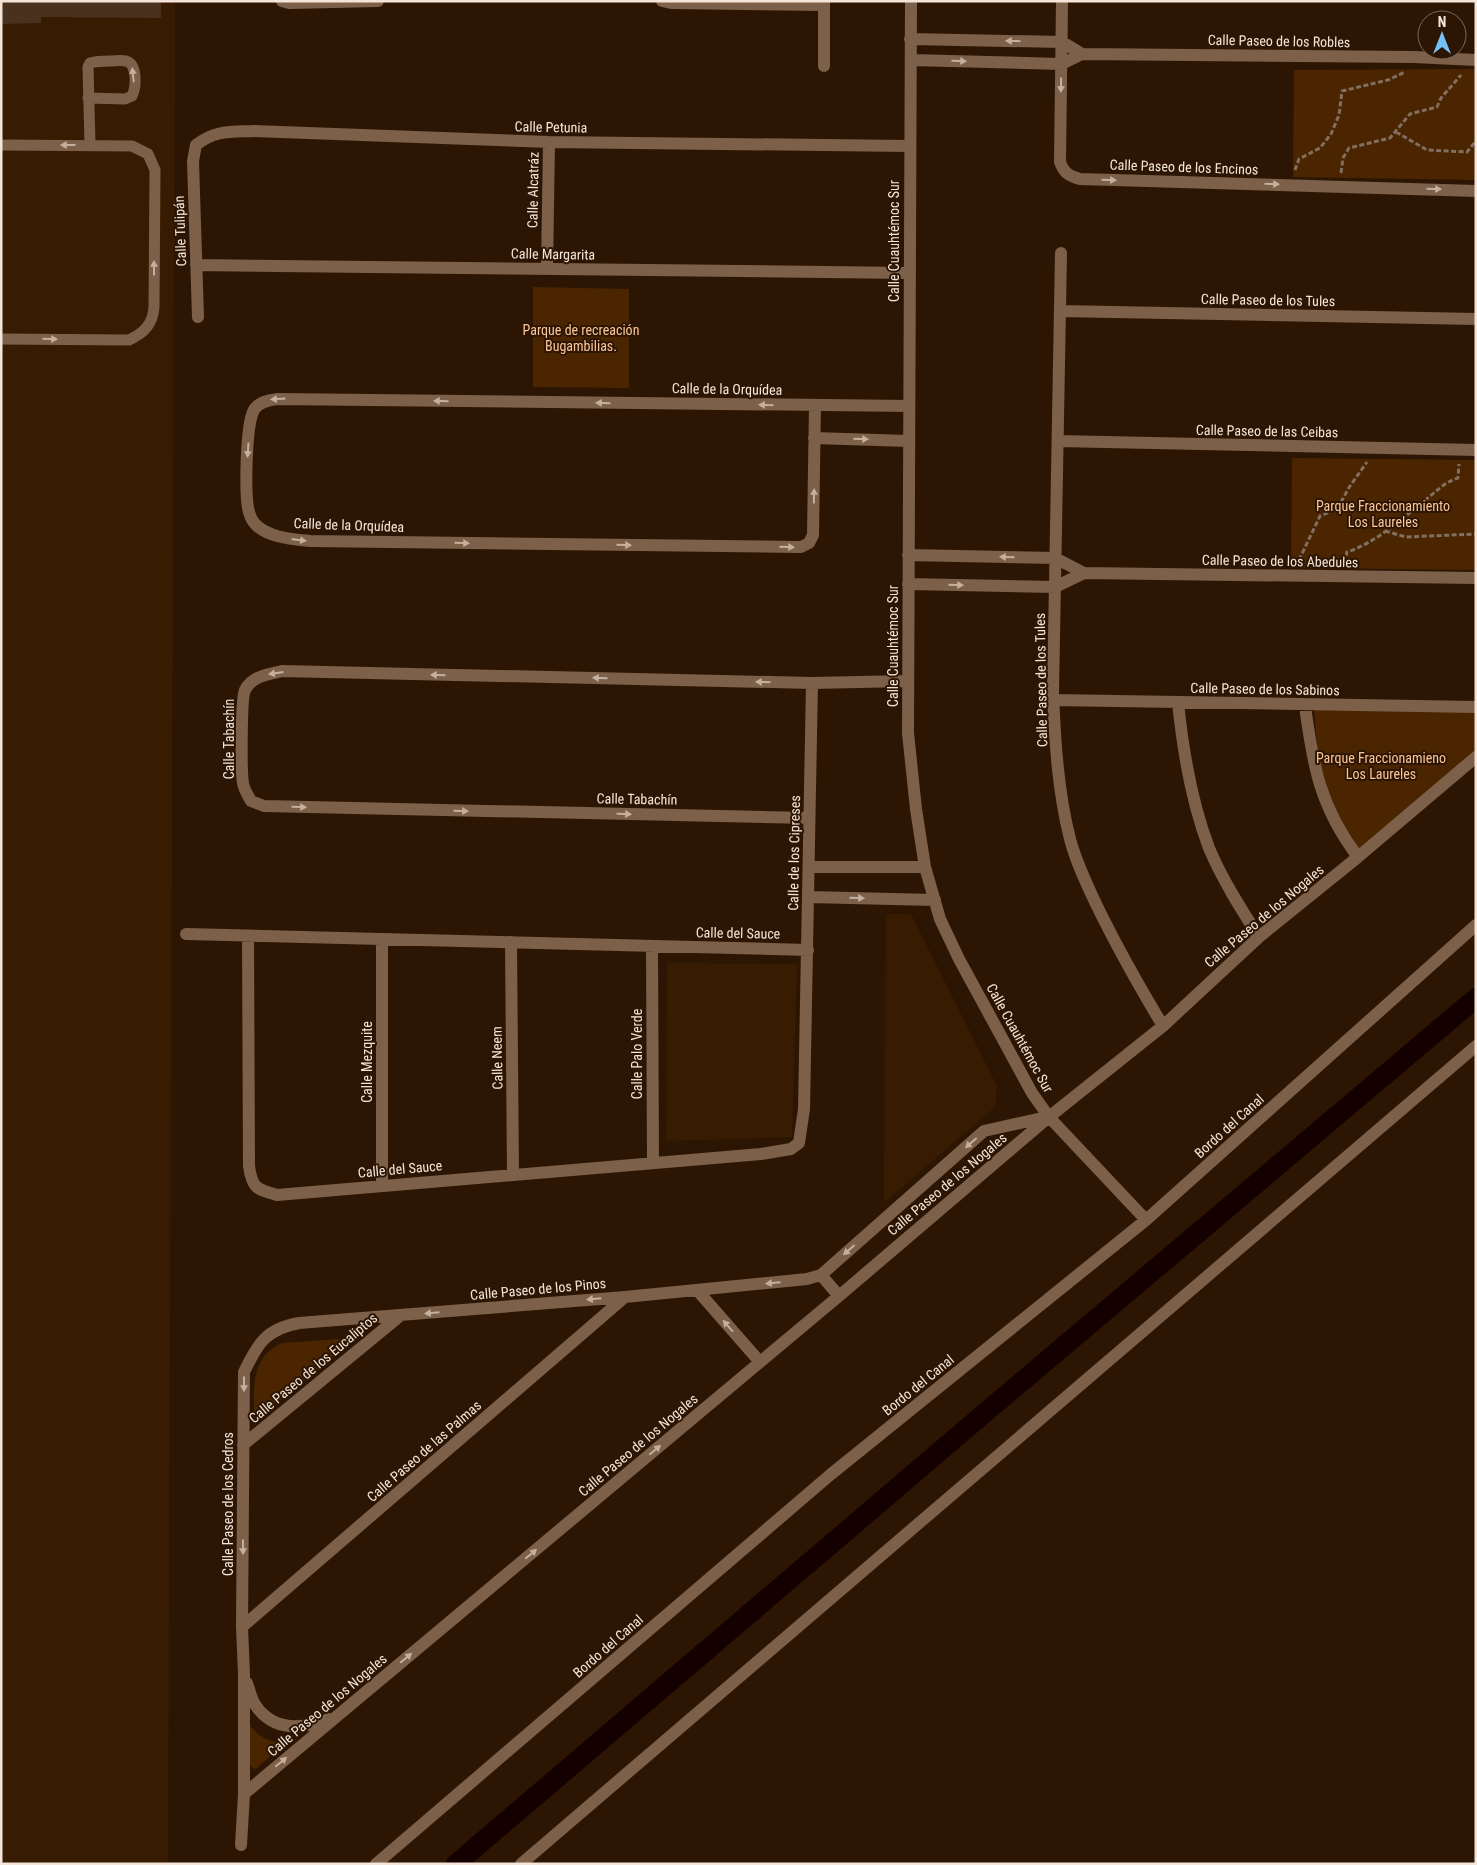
<svg xmlns="http://www.w3.org/2000/svg" width="1477" height="1865" font-family="'Roboto Condensed',sans-serif">
<style>
.built{fill:#371c02}
.green{fill:#4a2500}
.lines{fill:none;stroke-linecap:round;stroke-linejoin:round}
.canal{stroke:#150000;stroke-width:20}
.building{fill:#49311e}
.path{stroke:#836f5f;stroke-width:3;stroke-dasharray:5 2.5;stroke-linecap:butt}
.lane{stroke:#7c6049;stroke-width:11}
.street{stroke:#7c6049;stroke-width:12}
.oneway{fill:#c5b09f}
.labels{text-anchor:middle;dominant-baseline:central;stroke-width:4;stroke-linejoin:round;paint-order:stroke}
.street-label{font-size:14px;fill:#f5e5d9;stroke:#2c1603}
.park-label{font-size:14px;fill:#fcc69a;stroke:#2c1603}
</style>
<rect width="100%" height="100%" fill="#2c1603"/>
<!-- built -->
<path class="built" d="M1,1H175L168,1864H1Z
M886,914H911L997,1086L995,1107L884,1203Z
M667,963L797,964L792,1137L666,1141Z"/>
<!-- green -->
<path class="green" d="M1476,69V180L1293,177L1294,70Z
M533,287L629,289V388L533,387Z
M1292,458L1476,460V570L1291,568Z
M1314,704L1476,709V764L1363,860C1329,812 1316,763 1314,704Z
M357,1338L254,1422C254,1393 249,1357 282,1343Z
M248,1723C260,1738 267,1742 286,1742L257,1768L254,1769L249,1764Z"/>
<g class="lines">
<!-- canal -->
<path class="canal" d="M456,1864L987,1411L1476,998"/>
</g>
<!-- building -->
<path class="building" d="M1,1H161V18L41,17V23L1,24Z"/>
<g class="lines">
<!-- path -->
<path class="path" d="M1396,132L1427,150L1467,152L1476,141
M1295,170L1299,159L1320,148L1331,134L1339,115L1342,91L1388,80L1405,72
M1341,173L1343,158L1349,148L1390,138L1410,114L1437,107L1441,98L1461,75
M1385,531L1406,537L1476,534
M1299,560L1320,516L1337,509L1350,486L1367,462
M1344,563L1347,552C1376,543 1405,516 1429,497C1439,489 1445,482 1458,478L1459,464"/>
<!-- lane -->
<path class="lane" d="M88,98L125,99L132,96C136,88 138,64 126,61C121,60 115,61 110,61C103,61 97,61 90,63L88,67L90,145
M1,145L132,146L148,154L155,170L154,307C153,324 144,333 129,340L1,339"/>
<!-- street -->
<path class="street" d="M282,1L289,3L378,1
M662,1L671,3L824,5
M911,1L908,733L916,809L925,867L940,919L959,959L1032,1093L1049,1117L1146,1220
M1062,1L1060,162C1064,173 1069,176 1080,179L1476,191
M910,39L1062,42L1082,54
M911,60L1062,64L1082,54L1414,57L1476,60
M824,66V1
M1061,253L1053,693C1055,742 1058,792 1070,839C1076,862 1087,885 1097,906C1117,947 1139,986 1163,1026
M196,265L909,273
M547,269L549,142
M1060,311L1476,319
M198,317L193,161L196,145C215,130 230,132 254,131L549,142L909,146
M815,405L813,535L809,543L801,547L310,541C291,539 270,538 256,525C252,521 249,513 248,508C245,490 246,428 253,412C257,402 269,400 278,399L909,406
M814,438L908,441
M1058,441L1476,450
M908,555L1055,558L1084,573L1476,578
M908,584L1055,587L1084,573
M1053,700L1476,707
M1178,702C1183,752 1191,801 1209,848C1222,879 1241,909 1259,937
M1305,706C1313,766 1320,807 1358,857
M809,818L264,806L251,801C248,795 244,790 243,783C241,772 241,698 245,690C252,676 269,674 282,671L812,683L907,681
M809,867H925
M808,897L935,900
M186,934L808,950
M248,936L249,1166C252,1188 256,1189 277,1195L761,1154L791,1149L799,1143L804,1109L812,683
M382,939V1185
M511,942L513,1174
M652,946L653,1162
M821,1275L839,1296
M697,1290L760,1362
M243,1445L401,1315
M242,1627L625,1297
M247,1683C250,1691 251,1699 256,1706C274,1732 303,1729 329,1719
M244,1794L839,1296L1049,1117L1163,1026L1259,937L1358,857L1476,757
M241,1845L244,1794V1674L242,1627L244,1372C258,1343 266,1329 299,1323L625,1297L807,1279L821,1275L984,1131L1047,1117
M376,1864L830,1475L1146,1220L1476,925
M521,1864L1476,1046"/>
</g>
<!-- one-way arrows -->
<defs><path id="oneway-solid" d="M-6-.8H1V-3.2L6.5 0L1 3.2V.8H-6Z" transform="scale(1.25)"/></defs>
<g class="oneway">
<use href="#oneway-solid" transform="translate(1013 41) rotate(-179)"/>
<use href="#oneway-solid" transform="translate(959 61) rotate(1)"/>
<use href="#oneway-solid" transform="translate(133 75) rotate(-96)"/>
<use href="#oneway-solid" transform="translate(1061 85) rotate(91)"/>
<use href="#oneway-solid" transform="translate(68 145) rotate(-180)"/>
<use href="#oneway-solid" transform="translate(1109 180) rotate(2)"/>
<use href="#oneway-solid" transform="translate(1272 184) rotate(2)"/>
<use href="#oneway-solid" transform="translate(1434 189) rotate(2)"/>
<use href="#oneway-solid" transform="translate(154 268) rotate(-90)"/>
<use href="#oneway-solid" transform="translate(50 339) rotate(1)"/>
<use href="#oneway-solid" transform="translate(278 399) rotate(176)"/>
<use href="#oneway-solid" transform="translate(441 401) rotate(-179)"/>
<use href="#oneway-solid" transform="translate(603 403) rotate(-179)"/>
<use href="#oneway-solid" transform="translate(766 405) rotate(-179)"/>
<use href="#oneway-solid" transform="translate(861 439) rotate(2)"/>
<use href="#oneway-solid" transform="translate(248 450) rotate(94)"/>
<use href="#oneway-solid" transform="translate(814 496) rotate(-89)"/>
<use href="#oneway-solid" transform="translate(299 540) rotate(7)"/>
<use href="#oneway-solid" transform="translate(462 543) rotate(1)"/>
<use href="#oneway-solid" transform="translate(624 545) rotate(1)"/>
<use href="#oneway-solid" transform="translate(787 547) rotate(1)"/>
<use href="#oneway-solid" transform="translate(1007 557) rotate(-179)"/>
<use href="#oneway-solid" transform="translate(956 585) rotate(1)"/>
<use href="#oneway-solid" transform="translate(276 673) rotate(172)"/>
<use href="#oneway-solid" transform="translate(438 675) rotate(-179)"/>
<use href="#oneway-solid" transform="translate(600 678) rotate(-179)"/>
<use href="#oneway-solid" transform="translate(763 682) rotate(-179)"/>
<use href="#oneway-solid" transform="translate(299 807) rotate(1)"/>
<use href="#oneway-solid" transform="translate(461 811) rotate(1)"/>
<use href="#oneway-solid" transform="translate(624 814) rotate(1)"/>
<use href="#oneway-solid" transform="translate(857 898) rotate(1)"/>
<use href="#oneway-solid" transform="translate(971 1143) rotate(139)"/>
<use href="#oneway-solid" transform="translate(849 1250) rotate(139)"/>
<use href="#oneway-solid" transform="translate(773 1283) rotate(175)"/>
<use href="#oneway-solid" transform="translate(594 1299) rotate(175)"/>
<use href="#oneway-solid" transform="translate(432 1313) rotate(175)"/>
<use href="#oneway-solid" transform="translate(728 1326) rotate(-131)"/>
<use href="#oneway-solid" transform="translate(244 1384) rotate(90)"/>
<use href="#oneway-solid" transform="translate(655 1450) rotate(-40)"/>
<use href="#oneway-solid" transform="translate(243 1547) rotate(90)"/>
<use href="#oneway-solid" transform="translate(531 1554) rotate(-40)"/>
<use href="#oneway-solid" transform="translate(406 1658) rotate(-40)"/>
<use href="#oneway-solid" transform="translate(281 1762) rotate(-40)"/>
</g>
<g class="labels">
<!-- street labels -->
<g class="street-label">
<text transform="translate(1279 41) rotate(1)">Calle Paseo de los Robles</text>
<text transform="translate(551 127) rotate(1)">Calle Petunia</text>
<text transform="translate(1184 167) rotate(2)">Calle Paseo de los Encinos</text>
<text transform="translate(533 190) rotate(-89)">Calle Alcatráz</text>
<text transform="translate(180 231) rotate(-92)">Calle Tulipán</text>
<text transform="translate(894 241) rotate(-90)">Calle Cuauhtémoc Sur</text>
<text transform="translate(553 254) rotate(1)">Calle Margarita</text>
<text transform="translate(1268 300) rotate(1)">Calle Paseo de los Tules</text>
<text transform="translate(727 389) rotate(1)">Calle de la Orquídea</text>
<text transform="translate(1267 431) rotate(1)">Calle Paseo de las Ceibas</text>
<text transform="translate(349 525) rotate(2)">Calle de la Orquídea</text>
<text transform="translate(1280 561) rotate(1)">Calle Paseo de los Abedules</text>
<text transform="translate(893 646) rotate(-90)">Calle Cuauhtémoc Sur</text>
<text transform="translate(1041 680) rotate(-91)">Calle Paseo de los Tules</text>
<text transform="translate(1265 689) rotate(1)">Calle Paseo de los Sabinos</text>
<text transform="translate(229 739) rotate(-90)">Calle Tabachín</text>
<text transform="translate(637 799) rotate(1)">Calle Tabachín</text>
<text transform="translate(794 853) rotate(-89)">Calle de los Cipreses</text>
<text transform="translate(1264 916) rotate(-40)">Calle Paseo de los Nogales</text>
<text transform="translate(738 933) rotate(1)">Calle del Sauce</text>
<text transform="translate(1020 1038) rotate(61)">Calle Cuauhtémoc Sur</text>
<text transform="translate(637 1054) rotate(-90)">Calle Palo Verde</text>
<text transform="translate(497 1058) rotate(-91)">Calle Neem</text>
<text transform="translate(367 1062) rotate(-90)">Calle Mezquite</text>
<text transform="translate(1229 1126) rotate(-42)">Bordo del Canal</text>
<text transform="translate(400 1169) rotate(-5)">Calle del Sauce</text>
<text transform="translate(947 1184) rotate(-40)">Calle Paseo de los Nogales</text>
<text transform="translate(538 1289) rotate(-5)">Calle Paseo de los Pinos</text>
<text transform="translate(313 1368) rotate(-40)">Calle Paseo de los Eucaliptos</text>
<text transform="translate(918 1385) rotate(-39)">Bordo del Canal</text>
<text transform="translate(638 1445) rotate(-40)">Calle Paseo de los Nogales</text>
<text transform="translate(424 1451) rotate(-41)">Calle Paseo de las Palmas</text>
<text transform="translate(228 1504) rotate(-90)">Calle Paseo de los Cedros</text>
<text transform="translate(608 1646) rotate(-41)">Bordo del Canal</text>
<text transform="translate(327 1705) rotate(-40)">Calle Paseo de los Nogales</text>
</g>
<!-- park labels -->
<g class="park-label">
<text x="581" y="330">Parque de recreación<tspan x="581" dy="16">Bugambilias.</tspan></text>
<text x="1383" y="506">Parque Fraccionamiento<tspan x="1383" dy="16">Los Laureles</tspan></text>
<text x="1381" y="758">Parque Fraccionamieno<tspan x="1381" dy="16">Los Laureles</tspan></text>
</g>
</g>
<!-- border -->
<rect width="1477" height="1865" fill="none" stroke="#f5e5d9" stroke-width="5"/>
<!-- north arrow -->
<g transform="translate(1442 35)"><circle r="24" fill="#2c1603" stroke="#7c6959"/>
<path d="M0-4L9 19L0 12L-9 19Z" fill="#73c1f6"/>
<text y="-8" font-size="14" font-weight="bold" text-anchor="middle" fill="#f5e5d9">N</text>
</g>
</svg>
